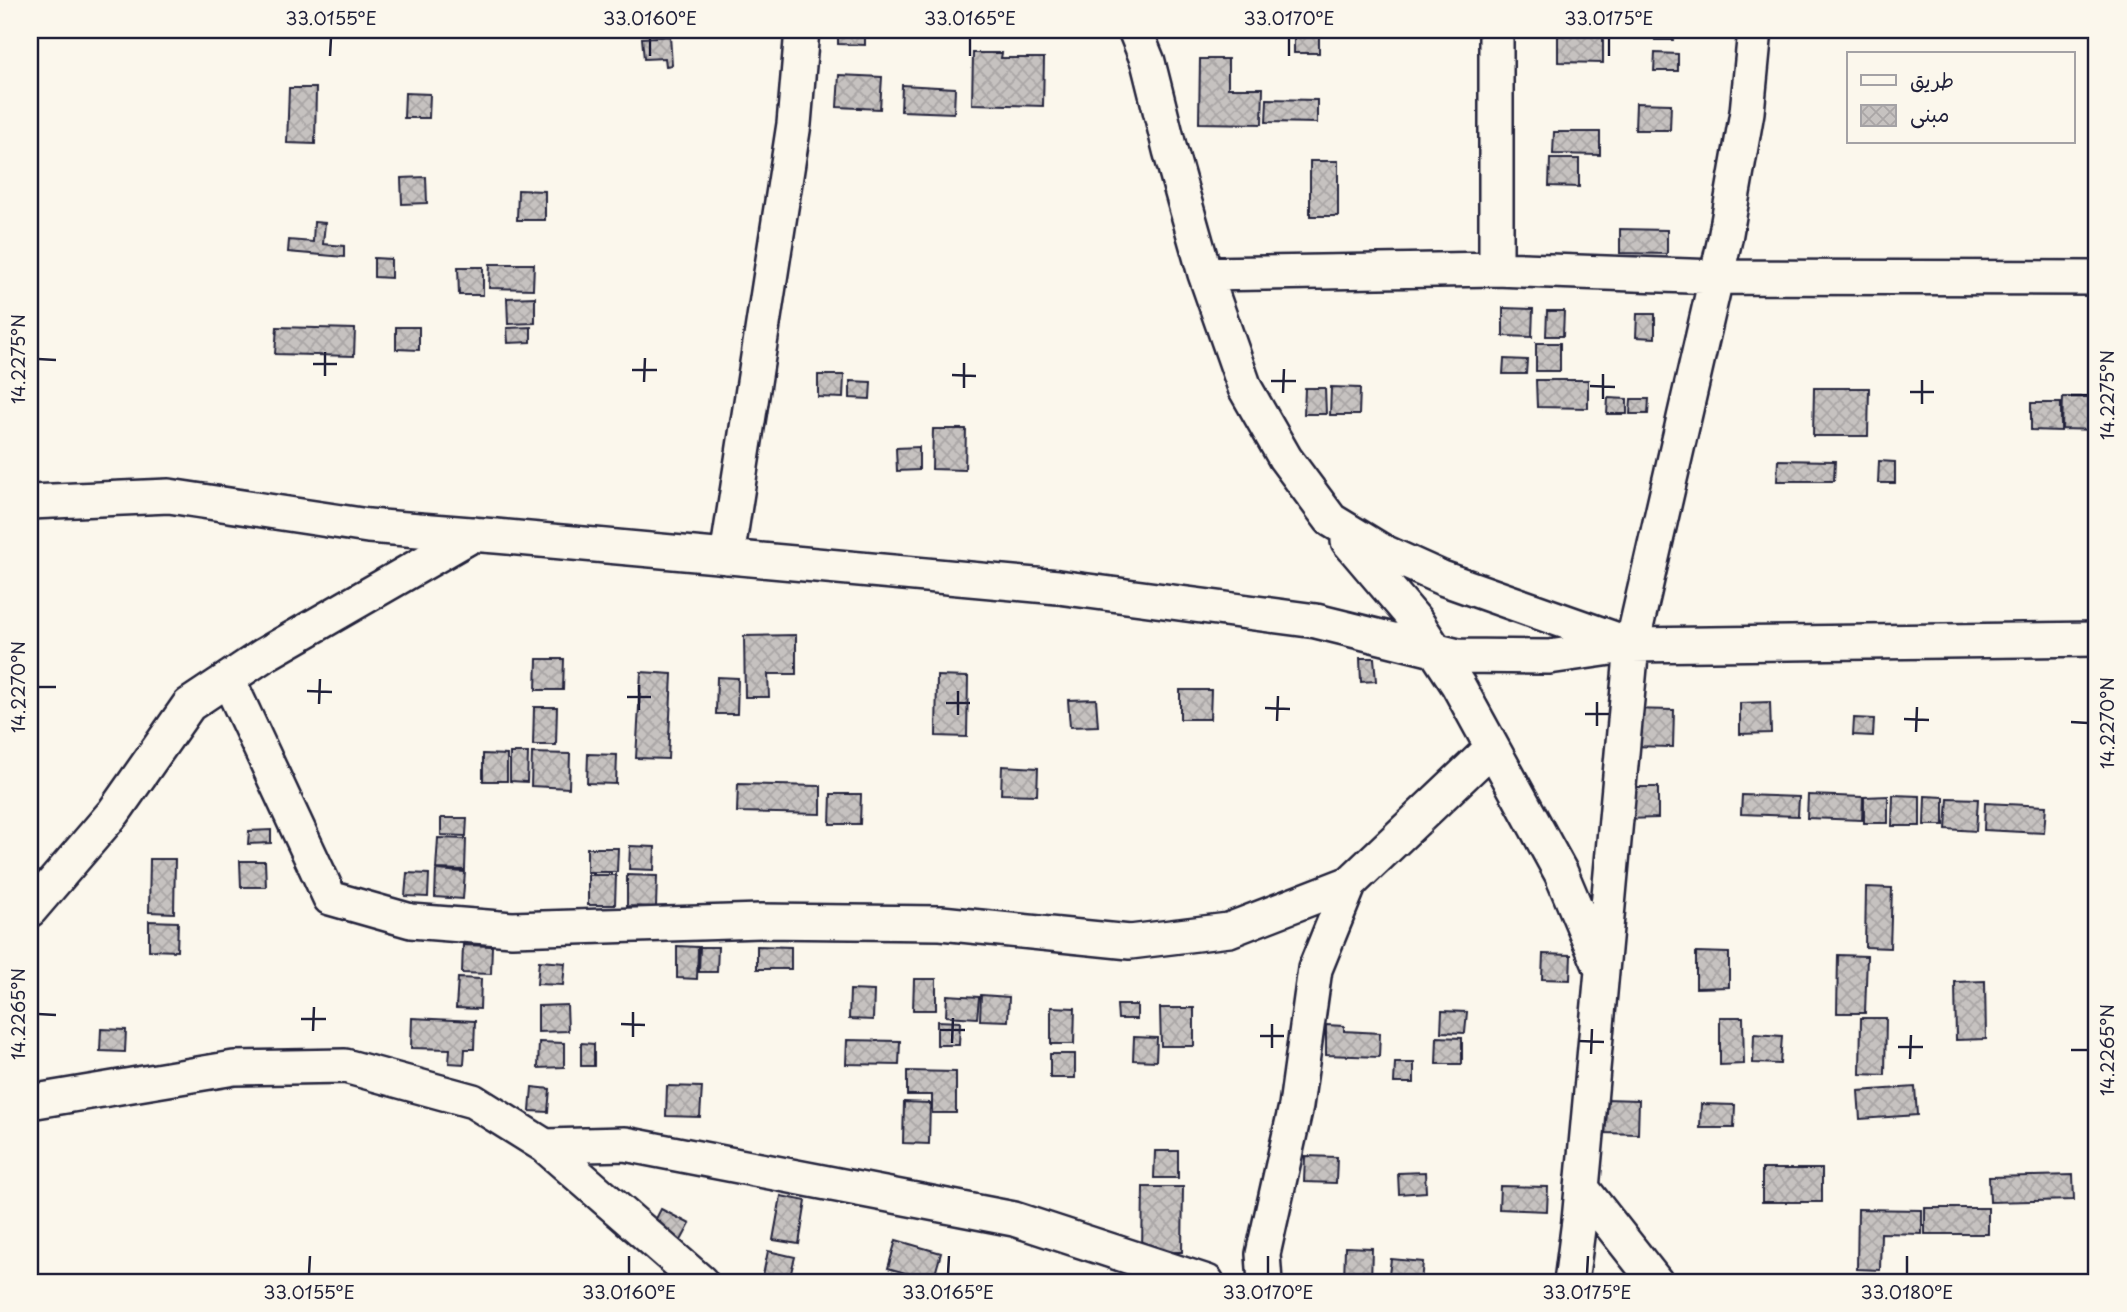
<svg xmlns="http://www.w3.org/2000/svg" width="2127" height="1312" font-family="'Playpen Sans','Playpen Sans Arabic',sans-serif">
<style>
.building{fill:url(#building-cross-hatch);stroke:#22223b;stroke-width:2}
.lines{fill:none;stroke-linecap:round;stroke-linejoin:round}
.street-casing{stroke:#22223b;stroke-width:38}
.street{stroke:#fbf7ec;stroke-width:33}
.ticks{fill:none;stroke:#22223b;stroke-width:2.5}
.neatline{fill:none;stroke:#22223b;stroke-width:2.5}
.ticks-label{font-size:18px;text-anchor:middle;fill:#22223b}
</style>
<defs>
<pattern id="building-cross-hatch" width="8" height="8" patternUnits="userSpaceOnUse" patternTransform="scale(1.75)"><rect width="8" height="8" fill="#c6c2c0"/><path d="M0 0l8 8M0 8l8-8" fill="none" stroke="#aaa6a6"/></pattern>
</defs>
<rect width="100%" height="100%" fill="#fbf7ec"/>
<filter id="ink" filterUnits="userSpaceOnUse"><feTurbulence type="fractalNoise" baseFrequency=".0143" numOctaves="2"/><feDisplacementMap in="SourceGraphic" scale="14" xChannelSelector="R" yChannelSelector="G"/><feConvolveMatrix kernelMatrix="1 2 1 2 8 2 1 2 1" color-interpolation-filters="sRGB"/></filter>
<g filter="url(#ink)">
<!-- building -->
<path class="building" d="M838,30H865V45L838,44Z
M1294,30H1319V53H1294Z
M1558,30H1603V63L1558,62Z
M1655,30H1674L1673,40H1655Z
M670,36L672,65L666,66L665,58L644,59L642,38Z
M973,53H1002L1001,58H1044L1043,106L972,104Z
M1655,53L1678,54V71H1654Z
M1200,59H1228V88H1263L1262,124L1199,123Z
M839,75L882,77L880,109L837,107Z
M902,85L955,88L954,113L901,111Z
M289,88H316L315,144L287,143Z
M405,93L430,94L429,118H404Z
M1267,99L1317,100V123L1266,122Z
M1636,103L1671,104L1670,130H1635Z
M1554,132H1600V155L1553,154Z
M1550,159H1579V187L1549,186Z
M1310,161H1338V216H1310Z
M426,177L427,203L402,204L401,178Z
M518,190L545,191V220H517Z
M314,222L325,223L323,244L344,246V257L288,252L289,240L313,242Z
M1620,229L1667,230V254L1620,253Z
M374,258L391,259V278L374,277Z
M490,264H534L533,289L489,288Z
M458,267H483V295H459Z
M535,297V323L508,324L507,298Z
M1503,308L1533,309L1532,337L1503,336Z
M1547,311H1564L1563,336H1546Z
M1637,314H1655V338L1636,337Z
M277,327L355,329L354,356L275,354Z
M396,327H419V350L396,349Z
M531,327V342L508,343L507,328Z
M1536,343H1560V371H1536Z
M1504,359L1527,360L1526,374H1503Z
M818,375H844L843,398L818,397Z
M1536,380H1588V408L1537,407Z
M850,381L871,382L870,399L850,398Z
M1331,387L1360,388L1359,415H1330Z
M1305,388H1325L1326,414H1304Z
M1814,388H1869L1868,436H1813Z
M2063,397H2097V430L2062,429Z
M1608,398L1627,399V414H1607Z
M1631,399H1649L1648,414H1630Z
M2031,403H2061V431L2031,430Z
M933,429H966L965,470L932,469Z
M919,447V470L897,471L896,448Z
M1778,460L1835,461L1834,481H1777Z
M1879,461L1895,462V483H1878Z
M796,635V674H768L769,697H745L744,636Z
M1360,658H1374L1376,681L1361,682Z
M537,659H564L563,690H536Z
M641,672L672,674L668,759L636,758Z
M937,676L968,677L967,737L936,736Z
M717,677L738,678L737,714H716Z
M1180,690H1211L1210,719H1180Z
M1096,699L1098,726L1070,727L1068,700Z
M1770,702L1771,733L1740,734V703Z
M534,707H557L556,745H533Z
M1628,709L1674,710L1673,747L1627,746Z
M1854,718L1874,719L1873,736L1853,735Z
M510,753H528L527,782L510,781Z
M532,753L570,754L569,788L531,786Z
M483,754L507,755V781H483Z
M588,754L617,755L616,784L587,783Z
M1002,766L1038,768L1037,795L1001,794Z
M738,784L821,786V814L737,812Z
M1625,787H1658V818L1626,819Z
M831,794H861L860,824H830Z
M1742,795L1799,797L1798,816L1741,814Z
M1808,795L1863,797L1862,820L1807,818Z
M1893,795L1920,796V826H1892Z
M1888,796V823H1864V797Z
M1925,796L1944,797V825H1924Z
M1948,798L1978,799L1976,831L1946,829Z
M1985,803L2046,806L2044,833L1984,830Z
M441,818H467L466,836L441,835Z
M271,830V843L248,844L249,831Z
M438,838L466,839L465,870L436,869Z
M630,846L655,847L654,870L629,869Z
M587,848H618L617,872H587Z
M150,859H175L174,913L149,912Z
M240,861H265L266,887H241Z
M436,870L465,872L463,899L435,897Z
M407,873L429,874L428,897L405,896Z
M588,875H616L615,905H588Z
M627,875L657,876L656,907L627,906Z
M1866,887L1892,888L1890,948L1865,947Z
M149,921L178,922L177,951L149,950Z
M463,945L492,946L491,974L462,973Z
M677,946L698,947L697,979L677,978Z
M757,946L791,947V969H757Z
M700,947H718L717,972H699Z
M1696,952L1729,953V987L1696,988Z
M1543,954L1571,955L1570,980L1542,979Z
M1838,955L1867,956L1865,1013H1837Z
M539,961L565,963L563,985L537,984Z
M458,978L481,979L480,1009L456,1008Z
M914,979H936V1010H913Z
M1985,981L1986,1039L1956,1040L1955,982Z
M850,990L874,991L873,1020L849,1019Z
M947,995L979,997L977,1018L946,1016Z
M981,995L1009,997L1008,1021L980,1020Z
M567,1005L568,1031L538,1032V1006Z
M1117,1005H1137V1019H1118Z
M1051,1007L1075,1008L1074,1044H1051Z
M1160,1008H1194V1046H1161Z
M1442,1011L1467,1012L1465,1033L1441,1032Z
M1720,1017H1743L1744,1064L1720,1065Z
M412,1018L475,1021L474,1049H465L464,1064L449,1063L450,1049L411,1048Z
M1861,1018H1886L1885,1075L1860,1074Z
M937,1021L960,1022L959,1045H937Z
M2091,1023H2097V1055L2089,1054Z
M1326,1025L1344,1026V1031L1380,1033L1379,1057L1326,1055Z
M101,1029L126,1030L125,1052L100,1051Z
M1754,1034L1782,1036L1780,1064L1753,1063Z
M1134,1037L1157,1038L1156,1061L1133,1060Z
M1437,1037L1462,1038V1064H1436Z
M847,1040L900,1041L899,1065L846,1064Z
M539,1042L564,1043V1067L538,1068Z
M581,1043L594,1044V1066H581Z
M1050,1054H1075V1078H1050Z
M1395,1063H1414V1083H1394Z
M907,1071L956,1072V1113H932V1095H907Z
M667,1086L702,1087L700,1117L666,1116Z
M532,1087L550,1089L548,1112L530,1111Z
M1915,1087L1917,1115L1860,1119L1858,1091Z
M2092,1097H2097V1116H2092Z
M1604,1099L1639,1100L1638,1134L1603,1133Z
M904,1102L930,1103L929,1144L903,1143Z
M1701,1104L1735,1105L1734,1128H1700Z
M2091,1129L2097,1130V1149L2090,1148Z
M1155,1151H1178V1178H1154Z
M1305,1156L1337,1157L1336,1183L1304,1182Z
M1762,1169H1822V1202H1762Z
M1425,1172L1426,1192L1399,1194L1398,1173Z
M2073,1175L2074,1200L1990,1202L1989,1177Z
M1500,1186L1548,1187L1547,1211L1499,1209Z
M1143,1187H1183L1182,1252H1142Z
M781,1196L806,1201L799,1244L773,1240Z
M1925,1208H1988V1234H1925Z
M661,1209L690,1224L677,1248L648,1234Z
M1858,1209L1922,1210V1234L1881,1233L1880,1270L1857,1269Z
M2092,1212H2097V1282H2093Z
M896,1240L941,1253L933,1281L888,1268Z
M1345,1247L1372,1248L1371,1282H1344Z
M768,1251L795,1257L789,1280L763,1275Z
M1391,1259L1423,1262L1421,1282H1388Z"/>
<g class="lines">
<defs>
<path id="street" d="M1135,30L1148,62L1170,150L1205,274L1245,388L1285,458L1331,520L1382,551L1442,578L1626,643
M1496,269V30
M1205,274L1496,269L1717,277L2097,278
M30,502L169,496L368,526L496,536L1058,587L1316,621L1458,656L1549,657L1632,645L2097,639
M1348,541L1416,621L1458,685L1561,873L1601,968
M727,557L794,124L802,30
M228,679L330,898L411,921L512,929L761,921L941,923L1130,942L1229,930L1350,883
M30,910L114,812L189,705L264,655L474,534
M30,1102L234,1068L345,1066L473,1101L545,1146L625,1144L1014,1219L1207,1282
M545,1146L701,1282
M1582,1188L1656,1282
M1265,1282L1263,1254L1296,1106L1315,969L1350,883L1492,748
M1571,1282L1579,1221L1632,645L1725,239L1747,112L1755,30"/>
</defs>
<!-- street casing -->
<use href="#street" class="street-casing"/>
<!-- street -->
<use href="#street" class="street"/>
</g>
</g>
<!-- ticks -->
<path class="ticks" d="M330,56L331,38M650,56V38M970,56V38M1289,56V38M1609,56V38M38,359L56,360M313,364H337M632,370H657M952,375L976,376M325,376V352M1271,381H1296M644,382L645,358M1590,386L1615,387M964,388V363M1910,392H1934M1283,393L1284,369M2071,395H2088M1603,399V374M1922,404V380M38,687H56M307,691L332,692M627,697H651M946,703H970M319,704L320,679M1265,708L1290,709M639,710V685M1585,714H1609M958,715V691M1904,719L1929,720M1277,721L1278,696M2071,722L2088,723M1597,726V702M1916,732L1917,707M38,1014L56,1015M301,1019H326M621,1024L645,1025M940,1030H965M313,1031L314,1007M1260,1036H1284M633,1037V1012M1579,1041L1604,1042M952,1043L953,1018M1898,1047H1923M1272,1048V1024M2071,1050H2088M1591,1054L1592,1029M1910,1059L1911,1035M309,1274L310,1256M629,1274V1256M948,1274L949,1256M1268,1274V1256M1587,1274L1588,1256M1907,1274V1256"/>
<!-- margin -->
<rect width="2127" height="1312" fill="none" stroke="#fbf7ec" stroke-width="77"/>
<!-- legend -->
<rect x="1847" y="52" width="228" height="91" fill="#fbf7ec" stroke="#a4a2a5" stroke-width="2"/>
<rect x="1861" y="75" width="35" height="10" fill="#fbf7ec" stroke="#a4a2a5" stroke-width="2"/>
<text x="1910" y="88" font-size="21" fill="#22223b">طريق</text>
<rect x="1861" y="105" width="35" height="21" fill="url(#building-cross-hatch)" stroke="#a4a2a5" stroke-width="2"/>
<text x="1910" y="122" font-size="21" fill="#22223b">مبنى</text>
<rect x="38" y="38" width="2050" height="1236" class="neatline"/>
<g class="ticks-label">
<text x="331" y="25">33.0155°E</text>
<text x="650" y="25">33.0160°E</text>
<text x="970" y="25">33.0165°E</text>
<text x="1289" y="25">33.0170°E</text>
<text x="1609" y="25">33.0175°E</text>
<text transform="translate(19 359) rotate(-90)" y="6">14.2275°N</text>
<text transform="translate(2108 395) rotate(-90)" y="6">14.2275°N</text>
<text transform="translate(19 687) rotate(-90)" y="6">14.2270°N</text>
<text transform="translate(2108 723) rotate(-90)" y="6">14.2270°N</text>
<text transform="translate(19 1014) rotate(-90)" y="6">14.2265°N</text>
<text transform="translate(2108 1050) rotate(-90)" y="6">14.2265°N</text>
<text x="309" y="1299">33.0155°E</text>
<text x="629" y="1299">33.0160°E</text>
<text x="948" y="1299">33.0165°E</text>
<text x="1268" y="1299">33.0170°E</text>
<text x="1587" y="1299">33.0175°E</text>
<text x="1907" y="1299">33.0180°E</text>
</g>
</svg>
